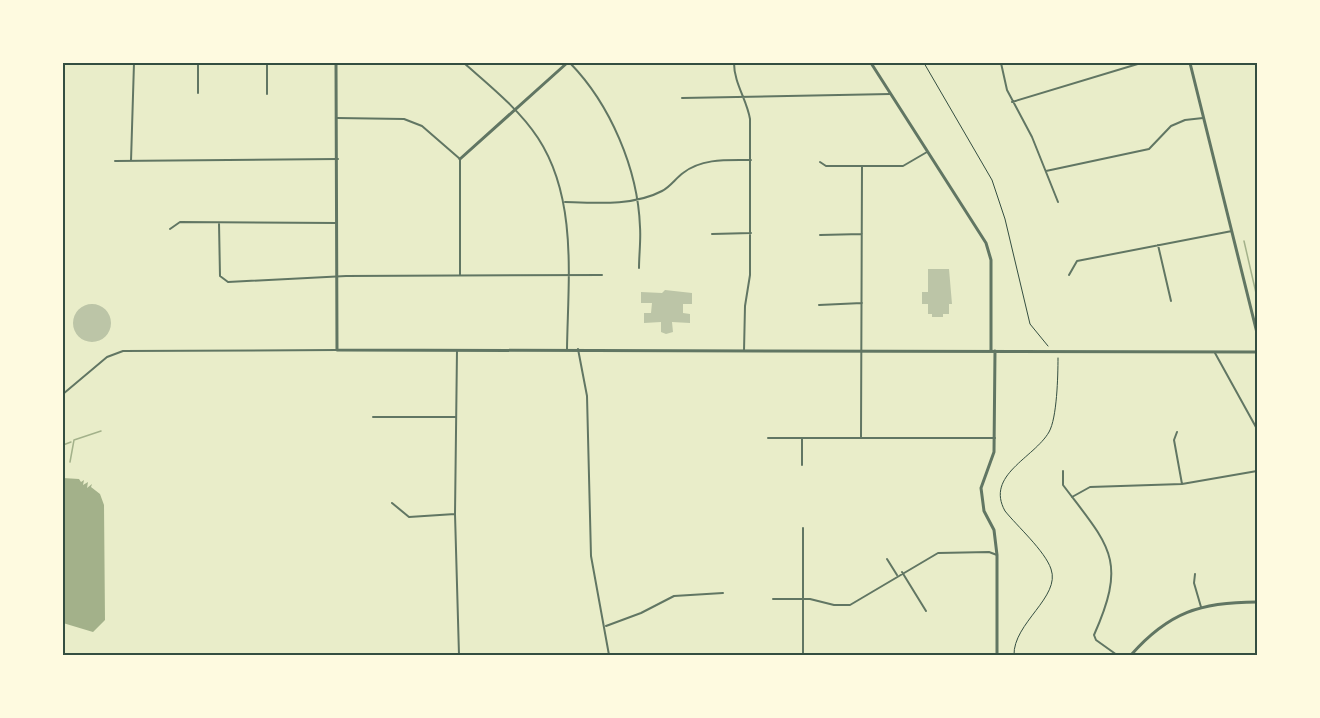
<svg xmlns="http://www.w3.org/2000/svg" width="1320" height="718" font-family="Commissioner,sans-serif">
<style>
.water{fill:#a3b18a}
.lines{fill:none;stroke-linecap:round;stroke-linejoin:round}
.stream{stroke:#a3b18a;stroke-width:1.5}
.building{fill:#bcc5a7}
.path{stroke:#344e41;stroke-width:1}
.minor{stroke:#617663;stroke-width:2}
.tertiary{stroke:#617663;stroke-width:3}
.neatline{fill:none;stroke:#344e41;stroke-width:2}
</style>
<rect width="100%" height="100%" fill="#e9edc9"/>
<!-- water -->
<path class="water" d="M63,478L79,479L81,482L84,480L83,485L88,482L87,488L92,484L91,487L100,494L104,505L105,620L93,632L63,623Z"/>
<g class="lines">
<!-- stream -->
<path class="stream" d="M1244,241L1256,293
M63,445L71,442
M70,462L74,440L101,431"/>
</g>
<!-- building -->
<path class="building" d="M928,269H949L952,304H949V314H943V317H932V314H928V304H922V292H928Z
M665,290L692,293V304H683V313L690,314V323L672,322L673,332L666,334L661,332V322L644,323V313H651L652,303H641V292L662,293Z
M73 323a19 19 0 1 1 38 0a19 19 0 1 1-38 0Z"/>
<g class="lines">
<!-- path -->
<path class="path" d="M924,63L992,180L1005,219L1030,324L1048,346
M1014,655C1013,623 1061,597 1051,569C1045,551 1017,526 1005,511C985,475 1034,458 1049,432C1057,418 1058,376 1058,358"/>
<!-- minor -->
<path class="minor" d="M198,63V93
M464,63C490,86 519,109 538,138C578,199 568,280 567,349
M570,63C610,104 638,169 640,227C641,240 639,255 639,268
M734,63C734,83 747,100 750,119V275L745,306L744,351
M1001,63L1007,90L1032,137L1058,202
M267,94V63
M682,98L890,94
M1012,102L1141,63
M337,118L404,119L422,126L460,159V274
M115,161L338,159
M131,161L134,63
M820,162L826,166H903L927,152
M1046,171L1149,149L1171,126L1185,120L1203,118
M565,202C596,203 634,206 662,191C670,187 676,178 683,173C702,158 728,160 751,160
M219,223L220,276L228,282L346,276L602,275
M170,229L180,222L337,223
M712,234L751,233
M820,235L862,234
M1158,245L1171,301
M1069,275L1077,261L1232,231
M819,305L862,303
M578,349L587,396L591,556L609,655
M457,350L455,514L459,655
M1215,353L1257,429
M63,394L107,357L123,351L337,350
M373,417H456
M1177,432L1174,440L1182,484
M768,438H995
M802,438V465
M861,438L862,166
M1063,471V485C1109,546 1128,559 1094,635L1096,640L1117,655
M1072,497L1090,487L1182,484L1257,471
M392,503L409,517L455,514
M803,528V655
M887,559L897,575
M902,572L926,611
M1195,574L1194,583L1201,607
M773,599H810L834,605H850L938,553L989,552L997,555
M606,626L641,613L674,596L723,593"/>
<!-- tertiary -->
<path class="tertiary" d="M336,63L337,350L1257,352
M871,63L986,243L991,260V351
M1190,63L1257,333
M460,159L567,63
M995,351L994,452L981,488L984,511L994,530L997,555V655
M1131,655C1169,612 1201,602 1257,602"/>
</g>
<!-- border -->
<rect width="1320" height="718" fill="none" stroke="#fefae0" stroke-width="129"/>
<rect x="64" y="64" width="1192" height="590" class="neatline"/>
</svg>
